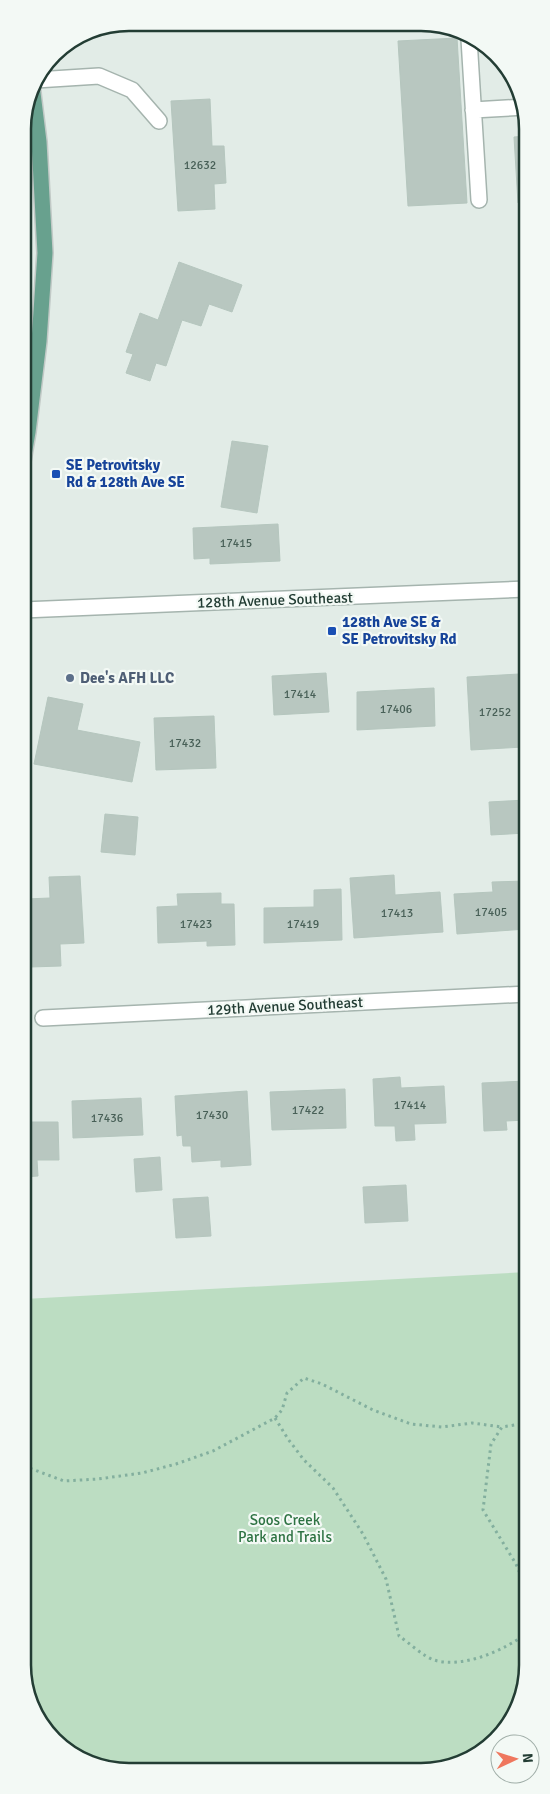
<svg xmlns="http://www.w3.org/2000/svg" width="550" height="1794" font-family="Signika,sans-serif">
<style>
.green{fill:#bcddc2}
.building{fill:#b8c7c0;stroke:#b5c6be}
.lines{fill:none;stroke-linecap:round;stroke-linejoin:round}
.minor-casing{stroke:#a5b4ae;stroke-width:18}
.major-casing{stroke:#c1c9c6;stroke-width:18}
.path{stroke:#83af9e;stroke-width:3;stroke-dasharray:2.5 4;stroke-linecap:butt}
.minor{stroke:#fff;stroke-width:15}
.major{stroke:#68a18e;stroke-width:15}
.transit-dot{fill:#1a4fb4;stroke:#f3f9f5;stroke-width:2}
.service-dot{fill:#5c6f8a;stroke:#f3f9f5;stroke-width:2}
.labels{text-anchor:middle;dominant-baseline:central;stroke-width:4.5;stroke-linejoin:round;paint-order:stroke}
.number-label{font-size:12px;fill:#486057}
.transit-label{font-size:15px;font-weight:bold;fill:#164399;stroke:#f3f9f5;text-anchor:start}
.street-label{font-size:15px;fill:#233d34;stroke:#f3f9f5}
.service-label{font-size:15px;font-weight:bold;fill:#4e5e75;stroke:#f3f9f5;text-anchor:start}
.park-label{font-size:15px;fill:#2e7343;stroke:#f3f9f5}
.rim{fill:none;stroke:#233d34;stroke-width:2.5}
</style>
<rect width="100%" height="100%" fill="#e2ece7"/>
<!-- green -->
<path class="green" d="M527,1272V1672L501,1736L442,1770L108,1769L53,1740L24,1686V1299Z"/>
<!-- building -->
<path class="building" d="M457,38L467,203L408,206L398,41Z
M210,99L212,146H224L226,183L214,184L215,209L178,211L171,101Z
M526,136V202L518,203L514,137Z
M179,262L242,285L232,312L209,304L201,326L182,320L166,366L156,363L150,381L126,373L133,354L126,352L140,313L158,320Z
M232,441L268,446L257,513L221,507Z
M278,524L280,561L210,564V558L194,559L193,528Z
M326,673L329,712L274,715L272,676Z
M519,674L523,747L471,750L467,677Z
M434,688L435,726L357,730V692Z
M48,697L83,704L77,730L140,742L132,782L34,764Z
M214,716L216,768L156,770L154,718Z
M526,800V833L491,835L489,802Z
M105,814L138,817L135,855L101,852Z
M394,875L395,895L440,892L443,932L354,938L350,878Z
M80,876L84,943L60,944L61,966L30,967L26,899L50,898L49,877Z
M526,881V929L457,934L454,894L493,892L492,882Z
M341,889L342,940L264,943V908L314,907V890Z
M221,893V904H234L235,945L207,946V941L158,943L157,907L178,906L177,894Z
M400,1077L401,1088L444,1086L446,1123L414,1124L415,1140L396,1141L395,1126H375L373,1079Z
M527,1081V1120L506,1121L507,1130L484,1131L482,1083Z
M345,1089L346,1128L272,1130L270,1092Z
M247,1091L251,1165L221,1167V1160L192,1162L191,1146H183L182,1135L177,1136L175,1096Z
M141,1098L143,1135L73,1138L72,1101Z
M24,1122H58L59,1160H37L38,1176L24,1177Z
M160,1157L162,1190L136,1192L134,1159Z
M406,1185L408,1221L365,1223L363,1187Z
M208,1197L211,1236L176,1238L173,1199Z"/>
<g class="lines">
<defs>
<path id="minor" d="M469,39L479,200
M36,80L99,76L132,90L159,121
M473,110L525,107
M23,387L33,386
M23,610L526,589
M43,1018L527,994"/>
<path id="major" d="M23,461L28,432L39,341L45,253L39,142L32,85"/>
</defs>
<!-- minor casing -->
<use href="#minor" class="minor-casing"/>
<!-- major casing -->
<use href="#major" class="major-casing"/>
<!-- path -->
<path class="path" d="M275,1418L288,1439L304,1460L333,1488L363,1534L386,1579L399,1636C408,1642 424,1657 434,1660C463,1669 505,1650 527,1633
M527,1423L502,1427L491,1444L483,1510L516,1564L527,1590
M24,1466L64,1481L98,1479L142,1473L176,1464L213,1451L275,1418L282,1410L287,1393L304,1378L322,1384L373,1410L411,1424L442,1427L472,1423L502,1427"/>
<!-- minor -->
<use href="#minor" class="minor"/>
<!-- major -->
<use href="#major" class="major"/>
</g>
<!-- markers -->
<g class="transit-dot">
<rect x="51" y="469" width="10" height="10" rx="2.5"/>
<rect x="327" y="626" width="10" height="10" rx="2.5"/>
</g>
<circle class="service-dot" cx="70" cy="678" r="5"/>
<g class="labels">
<!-- number labels -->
<g class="number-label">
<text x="200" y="165">12632</text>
<text x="236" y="543">17415</text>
<text x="300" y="694">17414</text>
<text x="396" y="709">17406</text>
<text x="495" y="712">17252</text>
<text x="185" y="743">17432</text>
<text x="491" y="912">17405</text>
<text x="397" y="913">17413</text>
<text x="196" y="924">17423</text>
<text x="303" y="924">17419</text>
<text x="410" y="1105">17414</text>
<text x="308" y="1110">17422</text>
<text x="212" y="1115">17430</text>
<text x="107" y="1118">17436</text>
</g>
<!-- transit labels -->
<g class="transit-label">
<text x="66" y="465">SE Petrovitsky<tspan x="66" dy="17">Rd &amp; 128th Ave SE</tspan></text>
<text x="342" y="622">128th Ave SE &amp;<tspan x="342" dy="17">SE Petrovitsky Rd</tspan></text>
</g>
<!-- street labels -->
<g class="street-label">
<text transform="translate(275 600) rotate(-2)">128th Avenue Southeast</text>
<text transform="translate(285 1006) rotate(-3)">129th Avenue Southeast</text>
</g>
<!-- service labels -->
<g class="service-label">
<text x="80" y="678">Dee's AFH LLC</text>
</g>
<!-- park labels -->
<g class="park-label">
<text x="285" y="1520">Soos Creek<tspan x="285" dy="17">Park and Trails</tspan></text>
</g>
</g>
<!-- crop -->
<path d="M0 0H550V1794H0ZM129 31H421A98 98 0 0 1 519 129V1665A98 98 0 0 1 421 1763H129A98 98 0 0 1 31 1665V129A98 98 0 0 1 129 31Z" fill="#f3f9f5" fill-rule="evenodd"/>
<path class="rim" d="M129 31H421A98 98 0 0 1 519 129V1665A98 98 0 0 1 421 1763H129A98 98 0 0 1 31 1665V129A98 98 0 0 1 129 31Z"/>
<!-- north arrow -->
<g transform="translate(515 1759) rotate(86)"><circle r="24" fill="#f3f9f5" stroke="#a0aea8"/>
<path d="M0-4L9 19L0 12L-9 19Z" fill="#ef775e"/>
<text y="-8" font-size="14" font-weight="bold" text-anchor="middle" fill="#233d34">N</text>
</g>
</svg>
